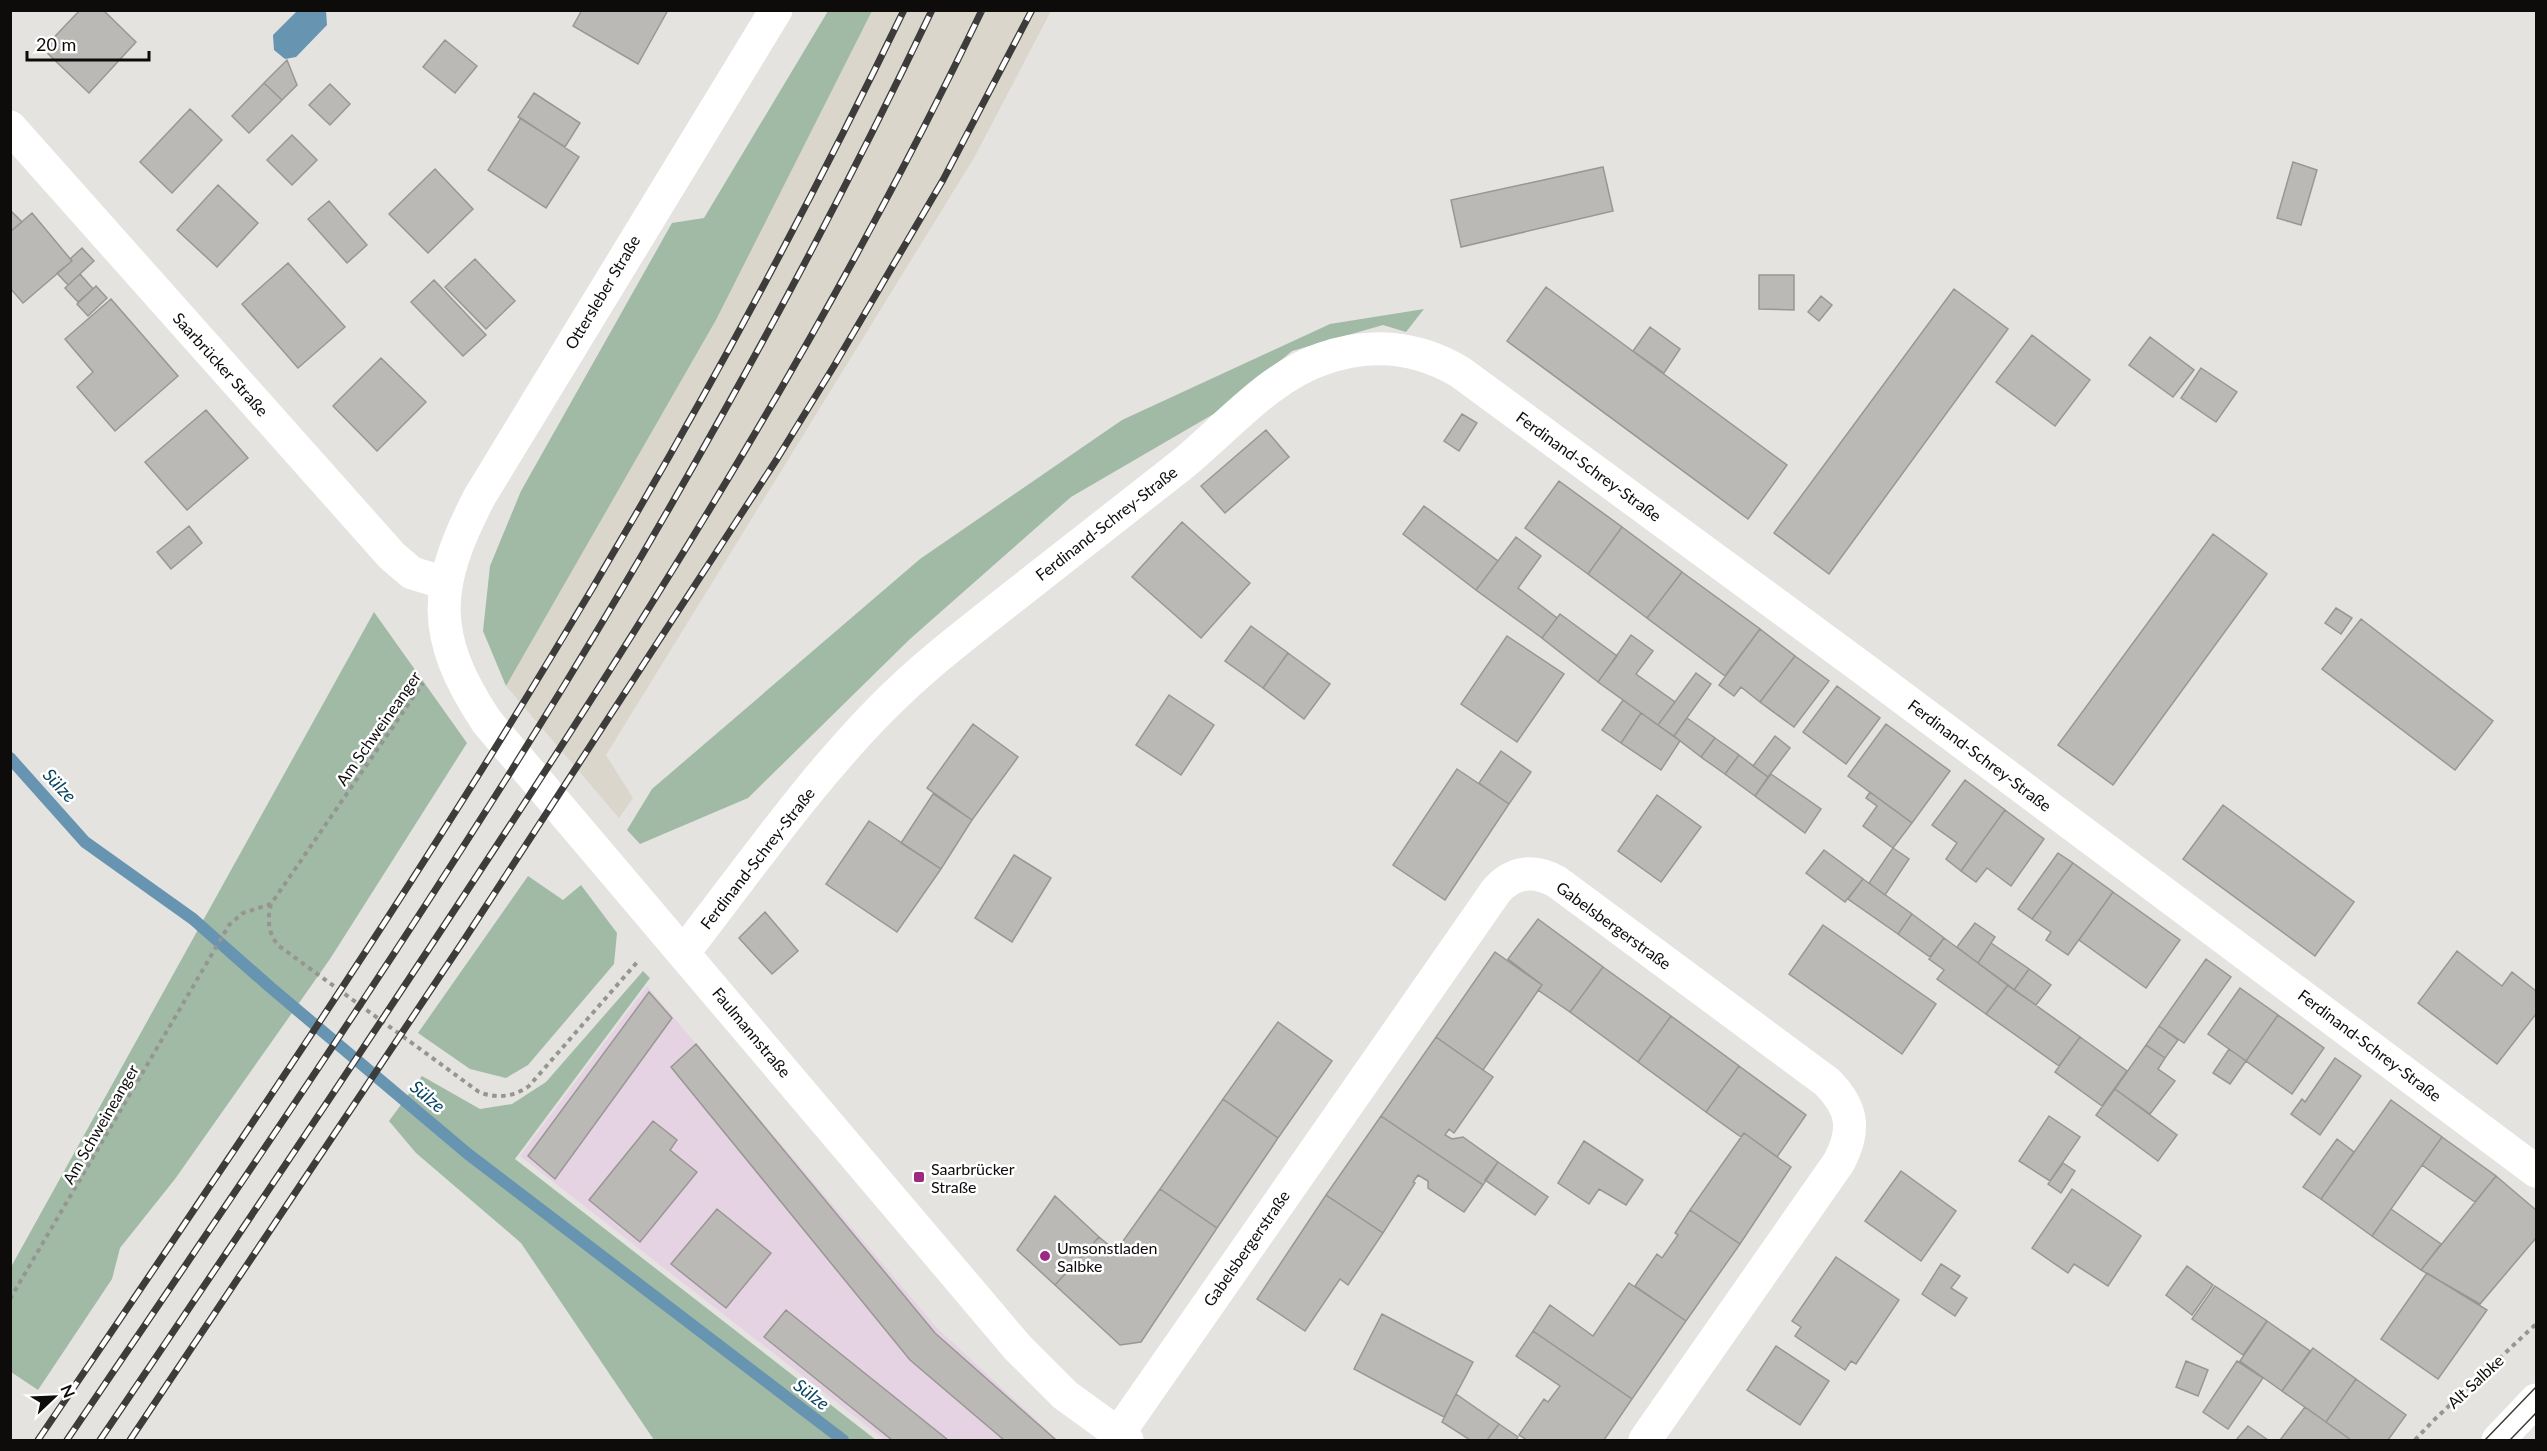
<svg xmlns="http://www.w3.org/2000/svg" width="2547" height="1451" font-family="Lato,sans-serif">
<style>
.built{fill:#dbd6cc}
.industrial{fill:#e5d3e3}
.green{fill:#a0baa6}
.water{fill:#6794b1}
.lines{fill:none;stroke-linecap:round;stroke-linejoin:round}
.stream{stroke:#6794b1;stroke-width:12}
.building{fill:#bbb9b6;stroke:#999794;stroke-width:1.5}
.path{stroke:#969592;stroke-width:4;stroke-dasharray:4.5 4.5;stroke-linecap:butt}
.minor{stroke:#fff;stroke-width:33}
.major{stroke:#fff;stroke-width:33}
.tram{stroke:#3d3c3a;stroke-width:1.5}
.rail-casing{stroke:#3d3c3a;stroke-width:7}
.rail{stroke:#fff;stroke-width:4.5;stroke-dasharray:14;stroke-linecap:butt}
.poi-dot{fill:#9d2983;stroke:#fff;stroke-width:2}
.labels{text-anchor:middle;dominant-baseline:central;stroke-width:5;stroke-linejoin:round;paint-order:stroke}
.street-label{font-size:16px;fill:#0d0c0b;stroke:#fff}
.poi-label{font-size:16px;fill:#0d0c0b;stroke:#fff;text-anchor:start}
.water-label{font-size:18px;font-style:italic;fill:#074462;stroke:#fff}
</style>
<rect width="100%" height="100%" fill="#e4e3df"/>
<!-- built -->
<path class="built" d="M872,11H1051L974,158L606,755L633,798L619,818L506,686L716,320Z"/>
<!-- industrial -->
<path class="industrial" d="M647,986L937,1328L1058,1440H885L520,1156Z"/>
<!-- green -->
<path class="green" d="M828,11H872L716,320L506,686L483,631L490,566L521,491L672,223L704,218Z
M1424,309L1406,332L1383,325L1292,351L1229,405L1071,497L910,639L748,798L640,844L627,830L652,789L920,559L1122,420L1330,324Z
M374,612L467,743L330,959L175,1179L120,1248L112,1279L38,1390L11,1372V1267Z
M528,876L563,900L581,885L617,933L614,964L528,1065L506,1078L470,1069L418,1033Z
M643,971L650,978L515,1159L876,1440H654L521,1243L416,1153L389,1121L422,1076L480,1109L512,1104L546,1082Z"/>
<!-- water -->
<path class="water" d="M298,10L326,11L327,25L296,57L285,59L274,50L273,35Z"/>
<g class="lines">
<!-- stream -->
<path class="stream" d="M10,758L85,842L193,919L270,987L468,1154L843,1440"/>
</g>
<!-- building -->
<path class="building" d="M80,10H103L136,42L89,93L43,49Z
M582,10H668L638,64L573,26Z
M445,40L477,66L455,93L423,67Z
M287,60L297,85L282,100L264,83Z
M264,83L282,100L249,133L232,116Z
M330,84L350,104L330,125L309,105Z
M534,93L580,123L565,147L518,117Z
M190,109L222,140L172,193L140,162Z
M521,118L579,157L546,208L488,170Z
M292,135L317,160L292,185L267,160Z
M2293,162L2317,170L2301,225L2277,218Z
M1603,167L1613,211L1461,247L1451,200Z
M435,169L473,209L428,253L389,214Z
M218,185L258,223L217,267L177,230Z
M329,201L367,245L347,263L308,219Z
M11,211L22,222L10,232V212Z
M32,213L72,261L23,303L10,288V232Z
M82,248L94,261L68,285L57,273L72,261L70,259Z
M475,259L515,301L486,329L445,287Z
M288,263L345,327L298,368L242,304Z
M80,274L93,289L78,302L65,288Z
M1759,275H1794V310L1759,309Z
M434,280L486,335L463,356L411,302Z
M96,286L107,298L88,316L77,304Z
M1546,287L1787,465L1748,519L1507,341Z
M1954,289L2008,329L1829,574L1774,533Z
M1821,296L1832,305L1819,321L1808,312Z
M111,299L178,376L115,431L77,387L93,372L65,339Z
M1650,327L1680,349L1664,373L1633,351Z
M2032,335L2090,380L2055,426L1996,382Z
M2150,337L2194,370L2173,397L2129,365Z
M381,358L426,402L377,451L333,406Z
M2201,368L2237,392L2216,422L2181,398Z
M206,410L248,458L187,510L145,462Z
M1462,414L1477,423L1459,451L1444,441Z
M1266,430L1289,457L1225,513L1201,486Z
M1559,481L1622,527L1588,574L1525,528Z
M1424,506L1498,561L1476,590L1403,534Z
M1182,522L1250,583L1201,638L1132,577Z
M189,526L202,543L171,569L157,552Z
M1622,527L1682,572L1647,618L1588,574Z
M2213,534L2267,574L2113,785L2058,745Z
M1516,537L1541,556L1518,588L1557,618L1542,638L1476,590Z
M1682,572L1760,629L1725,676L1647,618Z
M2336,608L2352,618L2341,634L2325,623Z
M1560,614L1617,656L1598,682L1542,638Z
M2361,619L2493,721L2455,770L2322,669Z
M1251,626L1288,653L1263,688L1225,661Z
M1760,629L1795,656L1760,702L1741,687L1734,696L1719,685Z
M1631,635L1653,651L1636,674L1675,702L1658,725L1598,682Z
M1507,636L1564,674L1517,742L1461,704Z
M1288,653L1330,684L1304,719L1263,688Z
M1795,656L1829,681L1794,727L1760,702Z
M1696,673L1711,684L1674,736L1658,725Z
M1837,686L1880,718L1846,764L1803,732Z
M1169,695L1214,725L1181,775L1136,745Z
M1623,700L1641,713L1621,743L1602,730Z
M1641,713L1680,741L1661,770L1621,743Z
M1687,718L1715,738L1701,757L1674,736Z
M973,724L1018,757L972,820L927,788Z
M1886,724L1950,771L1912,823L1848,776Z
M1775,736L1790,748L1768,777L1753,766Z
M1715,738L1739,755L1725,774L1701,757Z
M1501,751L1531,772L1509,804L1479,783Z
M1739,755L1768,777L1755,796L1725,774Z
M1457,769L1509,804L1445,900L1393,865Z
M1771,774L1821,809L1805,833L1755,796Z
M1965,780L2005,810L1961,871L1946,859L1957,843L1932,825Z
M1870,792L1912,823L1893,848L1863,826L1877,806L1866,798Z
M933,794L972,820L941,869L901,843Z
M1657,795L1701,827L1661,882L1618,851Z
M2223,805L2354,902L2315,956L2183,859Z
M2005,810L2044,839L2011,886L1987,868L1976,882L1961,871Z
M869,821L941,869L897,932L826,884Z
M1893,848L1909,859L1885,895L1869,883Z
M1824,850L1863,879L1845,902L1806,873Z
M2058,853L2073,863L2032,919L2018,909Z
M1014,855L1051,878L1012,942L975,918Z
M2073,863L2113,892L2068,955L2046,940L2051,932L2032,919Z
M1863,879L1912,914L1898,934L1848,899Z
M2113,892L2180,940L2146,988L2079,940Z
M765,912L798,951L772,974L739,938Z
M1912,914L1944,938L1930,957L1898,934Z
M1538,919L1603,967L1570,1012L1538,990L1542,985L1508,959Z
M1975,923L1995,937L1978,963L1957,947Z
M1823,925L1936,1004L1902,1054L1789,974Z
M1944,938L2008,985L1986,1014L1937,979L1944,970L1929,959Z
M1991,943L2029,969L2014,990L1978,963Z
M2457,951L2502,986L2512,972L2536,991V1014L2497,1064L2418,1003Z
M1495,952L1542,985L1483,1070L1436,1037Z
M2206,959L2231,977L2184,1043L2159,1026Z
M1603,967L1671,1016L1638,1062L1570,1012Z
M2029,969L2051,985L2036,1005L2014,990Z
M2008,985L2080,1037L2059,1066L1986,1014Z
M2240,988L2278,1015L2246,1061L2208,1034Z
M649,992L672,1018L555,1179L528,1156Z
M2278,1015L2324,1048L2292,1094L2246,1061Z
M1671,1016L1739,1066L1706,1112L1638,1062Z
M1278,1022L1332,1061L1278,1138L1223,1099Z
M2159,1026L2178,1040L2165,1058L2146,1045Z
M1436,1037L1493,1077L1454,1133L1449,1129L1445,1135L1452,1139L1463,1137L1498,1162L1483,1185L1381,1116Z
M2080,1037L2127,1071L2102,1106L2055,1072Z
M696,1044L935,1333L1056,1440H1004L910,1360L671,1067Z
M2146,1045L2165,1058L2158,1069L2175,1081L2150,1114L2115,1089Z
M2229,1049L2246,1061L2230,1084L2213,1073Z
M2335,1058L2361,1076L2320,1135L2291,1114L2302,1099L2305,1102Z
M1739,1066L1806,1115L1777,1157L1744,1133L1741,1137L1706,1112Z
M2115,1089L2177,1135L2158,1161L2096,1115Z
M1223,1099L1278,1138L1217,1228L1160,1189Z
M2391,1100L2442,1137L2372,1236L2321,1199Z
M1381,1116L1483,1185L1464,1212L1428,1188V1181L1418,1175L1413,1182L1415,1183L1383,1233L1326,1195Z
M2049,1116L2080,1137L2050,1181L2019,1161Z
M653,1121L677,1140L670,1150L697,1172L640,1242L589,1200Z
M1744,1133L1791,1167L1740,1244L1690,1210Z
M2442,1137L2496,1176L2475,1202L2422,1165Z
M2337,1139L2354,1152L2321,1199L2303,1187Z
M1584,1141L1643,1180L1626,1205L1599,1189L1589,1204L1558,1183Z
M1498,1162L1548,1197L1535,1215L1485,1180Z
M2063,1163L2075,1171L2061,1193L2048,1184Z
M1901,1171L1956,1211L1921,1261L1865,1221Z
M2496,1176L2536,1210V1238L2480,1304L2421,1270Z
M1160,1189L1217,1228L1141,1342L1120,1345L1055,1285L1099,1237L1116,1251Z
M2072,1189L2141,1236L2108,1286L2074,1264L2068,1273L2032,1248Z
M1326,1195L1383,1233L1348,1285L1340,1279L1305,1331L1257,1299Z
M1055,1196L1099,1237L1055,1285L1017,1250Z
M717,1209L771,1253L726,1308L671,1264Z
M2391,1209L2441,1244L2421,1270L2372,1236Z
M1690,1210L1740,1244L1686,1321L1635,1286L1657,1254L1662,1258L1678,1235L1675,1233Z
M1836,1257L1899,1300L1856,1364L1851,1361L1845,1370L1795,1336L1801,1327L1792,1321Z
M1941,1264L1960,1276L1951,1288L1967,1298L1955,1316L1922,1294Z
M2187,1266L2213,1285L2192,1315L2166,1295Z
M2427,1273L2487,1310L2438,1379L2381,1339Z
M1629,1283L1686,1321L1632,1399L1533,1331L1550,1305L1593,1336Z
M2215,1286L2267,1321L2243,1355L2192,1319Z
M786,1310L948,1440H892L764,1337Z
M1382,1314L1473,1362L1444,1417L1354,1369Z
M2267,1321L2310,1351L2282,1391L2240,1361Z
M1533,1331L1632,1399L1604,1440H1527L1519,1435L1544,1399L1548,1402L1560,1386L1516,1356Z
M1776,1346L1829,1381L1800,1425L1747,1390Z
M2313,1348L2356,1379L2326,1422L2282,1391Z
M2186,1361L2208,1370L2198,1396L2176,1387Z
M2237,1361L2263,1378L2228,1429L2203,1412Z
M2356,1379L2406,1415L2388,1440H2351L2326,1422Z
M1456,1394L1499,1424L1487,1440H1470L1442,1422Z
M2305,1407L2326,1422L2351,1440H2280Z
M1499,1424L1518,1437L1516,1440H1487Z
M2248,1426L2268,1440H2236Z"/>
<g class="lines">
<!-- path -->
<path class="path" d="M271,904C267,919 268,934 279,946L479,1092C496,1099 514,1097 529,1086L639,960
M10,1299L229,925L243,913L271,904L423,683
M2415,1440L2434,1420L2536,1324"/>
<!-- minor -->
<path class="minor" d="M10,127L392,556L412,573L445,583
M684,952C748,870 808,783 881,709C923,666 971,630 1018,593C1072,551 1126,508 1180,466C1224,431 1268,377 1322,359C1370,342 1417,346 1460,372L1868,672L2536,1171
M1118,1434L1496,891C1513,871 1535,869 1557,882L1827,1082C1853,1108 1856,1130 1839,1162L1645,1440"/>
<!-- major -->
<path class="major" d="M776,10L480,496C433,586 429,635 487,722L1018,1348L1065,1395L1127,1440
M2498,1440L2536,1400"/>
<!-- tram -->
<path class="tram" d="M2485,1440L2536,1387
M2510,1440L2536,1413"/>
<defs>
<path id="rail" d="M38,1440C211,1185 385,931 545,667C675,454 795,235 904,10
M67,1440C235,1192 405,945 562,689C696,469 821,243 932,10
M100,1440C228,1251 355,1062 480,871C663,593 838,311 982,10
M130,1440L464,940L777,459L834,366L943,180L1032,10"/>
</defs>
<!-- rail casing -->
<use href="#rail" class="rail-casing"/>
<!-- rail -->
<use href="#rail" class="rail"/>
</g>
<!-- markers -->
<g class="poi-dot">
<rect x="913" y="1171" width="12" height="12" rx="3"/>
<circle cx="1045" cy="1256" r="6"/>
</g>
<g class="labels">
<!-- street labels -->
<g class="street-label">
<text transform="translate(602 292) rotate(-59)">Ottersleber Straße</text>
<text transform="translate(221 364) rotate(48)">Saarbrücker Straße</text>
<text transform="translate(1589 466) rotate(36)">Ferdinand-Schrey-Straße</text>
<text transform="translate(1106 523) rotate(-38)">Ferdinand-Schrey-Straße</text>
<text transform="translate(378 728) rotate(-55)">Am Schweineanger</text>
<text transform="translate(1980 755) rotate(37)">Ferdinand-Schrey-Straße</text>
<text transform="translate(757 858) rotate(-52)">Ferdinand-Schrey-Straße</text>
<text transform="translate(1614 925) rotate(36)">Gabelsbergerstraße</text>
<text transform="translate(752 1032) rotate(50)">Faulmannstraße</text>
<text transform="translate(2370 1045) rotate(37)">Ferdinand-Schrey-Straße</text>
<text transform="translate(100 1124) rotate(-60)">Am Schweineanger</text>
<text transform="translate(1246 1248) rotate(-55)">Gabelsbergerstraße</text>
<text transform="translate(2475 1381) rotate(-43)">Alt Salbke</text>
</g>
<!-- poi labels -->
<g class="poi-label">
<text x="931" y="1168">Saarbrücker<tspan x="931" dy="18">Straße</tspan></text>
<text x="1057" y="1247">Umsonstladen<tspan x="1057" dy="18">Salbke</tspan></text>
</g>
<!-- water labels -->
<g class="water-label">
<text transform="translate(60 785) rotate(47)">Sülze</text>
<text transform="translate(428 1096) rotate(40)">Sülze</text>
<text transform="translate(812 1394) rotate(37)">Sülze</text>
</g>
</g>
<!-- border -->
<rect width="2547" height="1451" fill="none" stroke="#0d0c0b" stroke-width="24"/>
<!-- north arrow -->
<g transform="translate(54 1397) rotate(67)" stroke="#ffffff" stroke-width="4.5" paint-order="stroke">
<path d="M0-4.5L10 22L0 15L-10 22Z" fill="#0d0c0b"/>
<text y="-9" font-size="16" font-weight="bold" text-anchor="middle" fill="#0d0c0b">N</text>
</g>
<!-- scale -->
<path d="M27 51v9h122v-9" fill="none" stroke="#0d0c0b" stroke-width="3"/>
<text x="36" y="51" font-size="18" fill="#0d0c0b" stroke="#ffffff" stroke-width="4.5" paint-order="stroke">20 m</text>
</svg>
